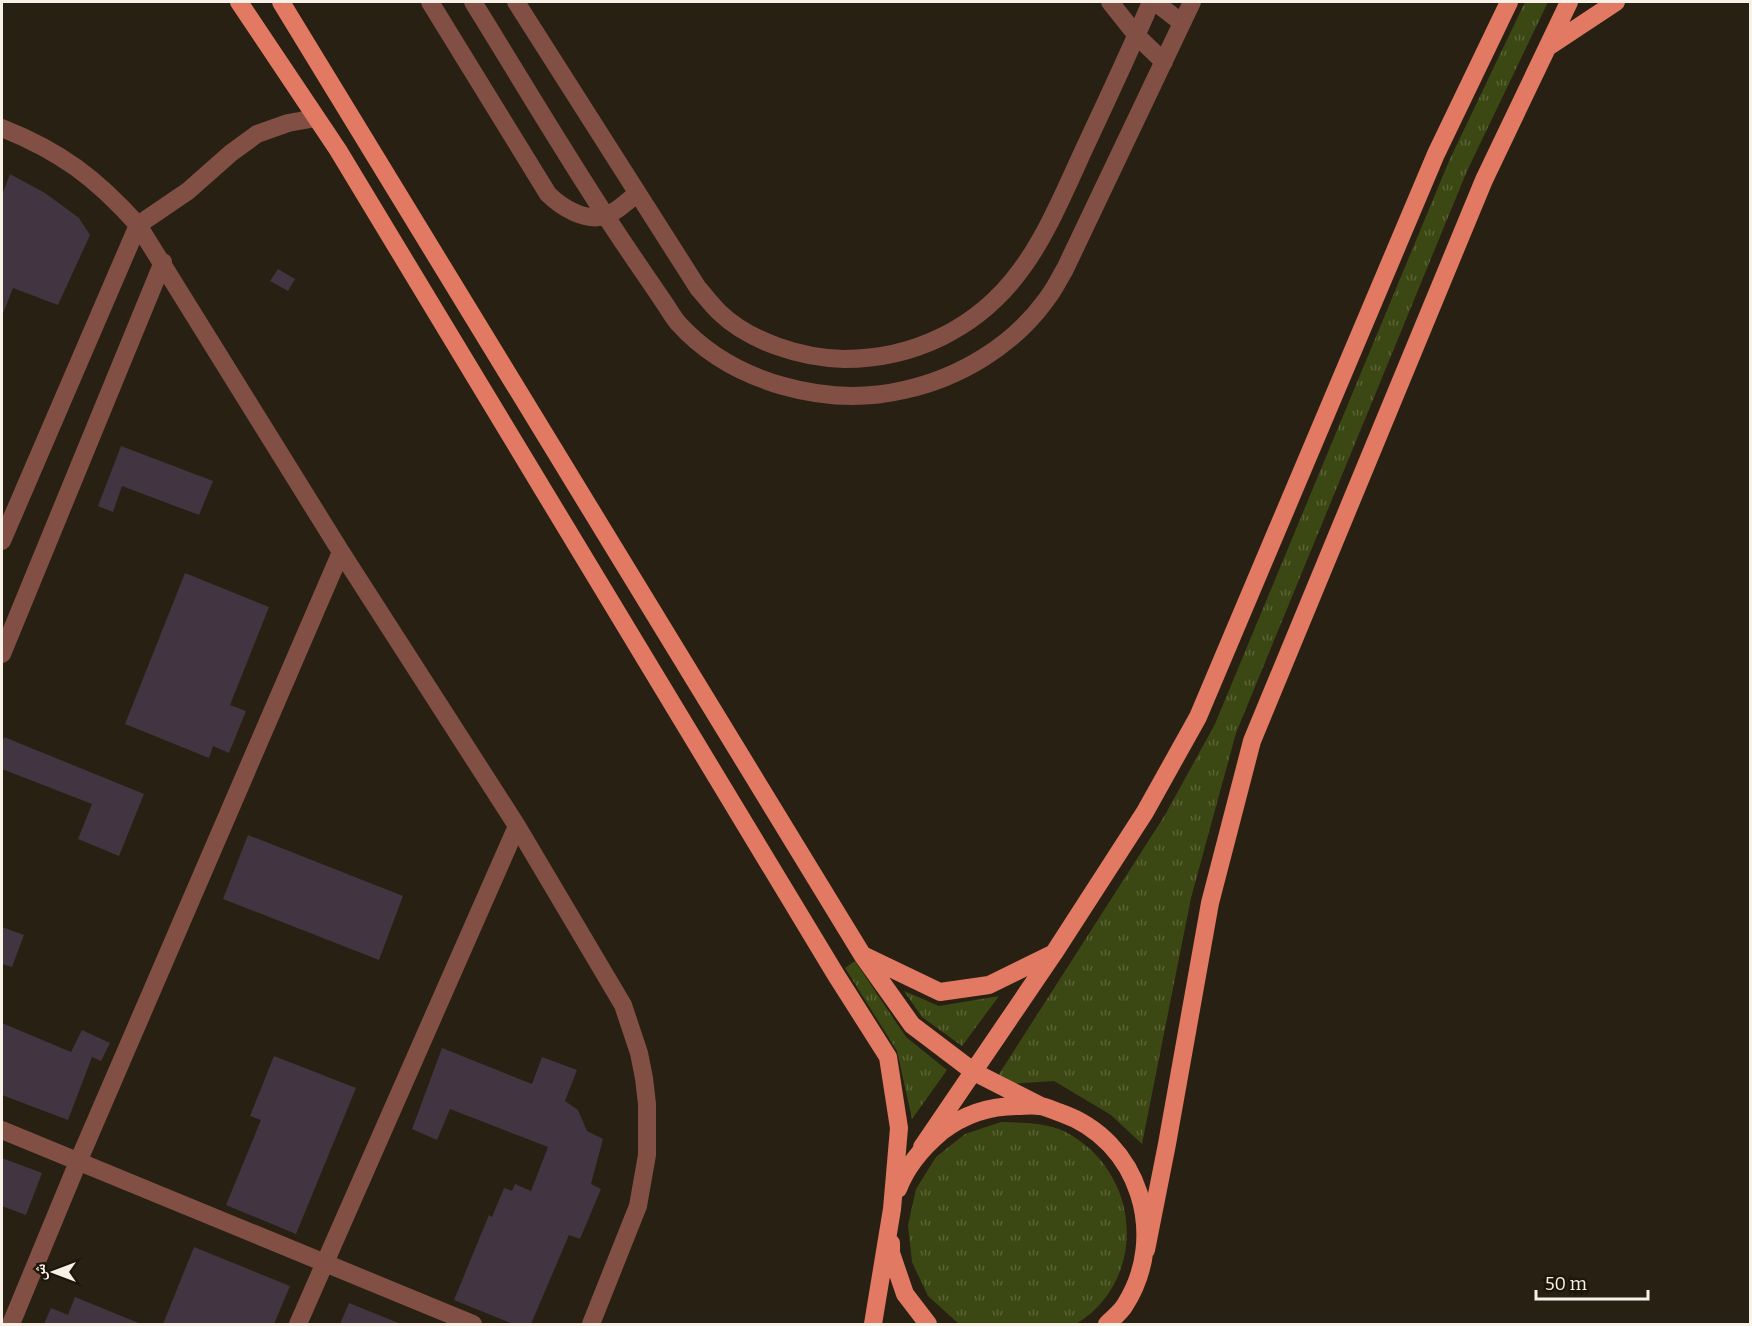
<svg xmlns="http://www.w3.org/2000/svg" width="1752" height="1326" font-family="Bitter,'Noto Naskh Arabic',serif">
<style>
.grass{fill:url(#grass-tufts)}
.building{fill:#423541}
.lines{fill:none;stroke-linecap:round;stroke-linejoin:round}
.minor{stroke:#824f44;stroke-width:18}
.major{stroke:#e27963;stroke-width:18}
</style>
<defs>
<pattern id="grass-tufts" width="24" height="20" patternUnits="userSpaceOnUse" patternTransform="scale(1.5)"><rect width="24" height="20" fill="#3c4813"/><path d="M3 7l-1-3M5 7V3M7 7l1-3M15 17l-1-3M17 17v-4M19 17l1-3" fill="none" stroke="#596335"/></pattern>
</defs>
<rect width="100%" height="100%" fill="#282012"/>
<!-- grass -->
<path class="grass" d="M1525,2H1548L1467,171L1236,733L1191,898L1142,1144L1111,1115L1054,1081L992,1085L1165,815L1215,724L1449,161Z
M855,961L906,1037L947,1070L912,1119L897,1051L845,968Z
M904,991L939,1006L999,996L962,1046L922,1017Z
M1001,1122C1025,1123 1050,1122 1071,1135C1142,1177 1147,1281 1076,1324H959L928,1296L912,1262L908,1225L916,1189L936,1157L965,1134Z"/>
<!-- building -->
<path class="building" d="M10,174L45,193L79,218L90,235L58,305L13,288L2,316V195Z
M278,269L295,279L288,291L270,281Z
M121,446L213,481L199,515L122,486L113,512L98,506Z
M185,573L269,607L230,705L246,711L229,753L213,746L209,758L125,724Z
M4,737L144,794L119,856L78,839L92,804L2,769V744Z
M248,835L403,896L379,960L223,899Z
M2,927L24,935L12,967L2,964Z
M2,1023L71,1052L82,1030L110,1043L101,1061L92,1057L68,1120L2,1095Z
M442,1048L532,1084L542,1057L577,1070L565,1101L578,1110L587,1131L603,1139L591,1184L601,1189L580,1239L569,1235L531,1324H513L454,1300L489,1215L492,1217L504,1188L512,1191L515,1184L531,1191L548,1147L450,1109L437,1140L412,1129Z
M274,1056L356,1088L296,1234L226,1205L261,1120L250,1116Z
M2,1158L42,1173L26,1215L2,1206Z
M194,1247L290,1286L274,1324H163Z
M75,1297L141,1324H44L51,1308L68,1315Z
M349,1303L401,1324H340Z"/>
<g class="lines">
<!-- minor -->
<path class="minor" d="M430,2L548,194C561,207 585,222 605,216C616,213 628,200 637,194
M473,2C524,84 573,168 627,248C639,266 651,283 663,301C668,308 673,317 678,323C732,383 827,408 904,390C959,378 1013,346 1046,300C1054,290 1059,279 1065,269L1192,2
M516,2L698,288C705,296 712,305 719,312C750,342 802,358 844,359C914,359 978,328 1020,271C1046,237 1067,186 1085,147C1108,98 1130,51 1151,2
M1110,2L1137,36L1164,62
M1155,2L1182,23
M2,128C60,151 96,178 138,225L341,552L517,826L623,1005L639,1053L644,1078L647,1104V1155L638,1206L591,1324
M2,541L138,225L188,191L231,153L257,134L288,123L316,118
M2,654L163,262
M2,1130L473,1324
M11,1324L78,1162L341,552
M298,1324L517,826"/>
<!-- major -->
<path class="major" d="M239,2L338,150L836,975L888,1057L899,1128L892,1209L873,1324
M281,2L863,956L912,1025L974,1072L1041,1106
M1548,47L1616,2
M865,956L940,992L989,985L1052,954
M922,1147L1054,953L1145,812L1198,717L1436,154L1509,2
M898,1189C907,1165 922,1148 941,1132C963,1115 989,1106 1017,1106C1024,1106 1032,1105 1040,1106C1047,1107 1054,1111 1061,1113C1139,1140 1169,1236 1125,1305C1121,1312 1113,1318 1107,1324
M891,1243V1253L905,1294L928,1324
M1146,1250L1167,1144L1210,903L1252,741L1484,180L1569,2"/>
</g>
<!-- border -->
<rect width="1752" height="1326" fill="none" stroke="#f7f1e8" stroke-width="6"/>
<!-- north arrow -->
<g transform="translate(54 1272) rotate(270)" stroke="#1e1609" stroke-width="4.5" paint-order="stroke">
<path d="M0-4.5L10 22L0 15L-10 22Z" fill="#f7f1e8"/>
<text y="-9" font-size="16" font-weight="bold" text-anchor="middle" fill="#f7f1e8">ش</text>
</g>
<!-- scale -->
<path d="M1536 1290v9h112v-9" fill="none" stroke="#f7f1e8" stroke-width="3"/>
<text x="1545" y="1290" font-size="18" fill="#f7f1e8" stroke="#1e1609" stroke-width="4.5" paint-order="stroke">50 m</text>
</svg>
